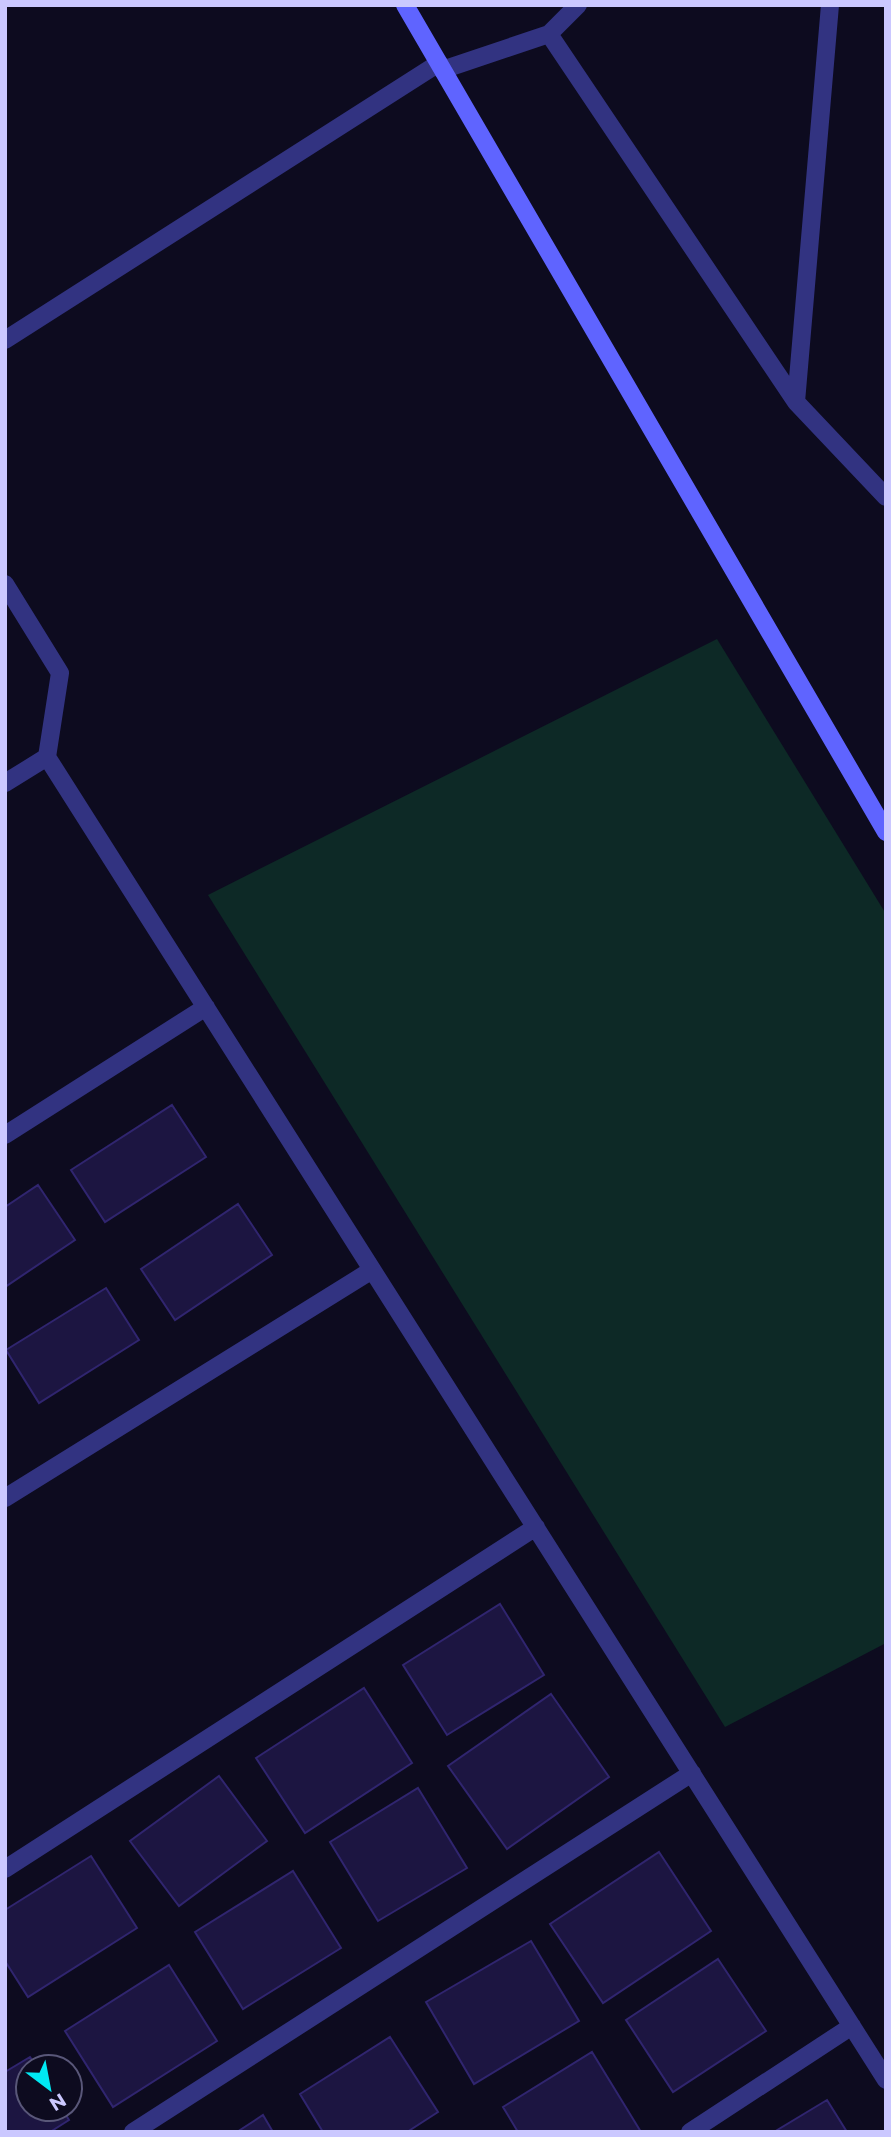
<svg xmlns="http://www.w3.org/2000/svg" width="891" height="2137" font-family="Montserrat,sans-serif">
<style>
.green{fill:#0d2926}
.building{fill:#1c1541;stroke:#30256f;stroke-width:2}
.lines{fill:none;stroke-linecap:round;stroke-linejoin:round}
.street{stroke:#323381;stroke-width:18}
.secondary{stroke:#5f64ff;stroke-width:18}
</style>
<rect width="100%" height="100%" fill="#0d0b1f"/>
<!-- green -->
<path class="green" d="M717,639L886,914V1643L725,1727L208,895Z"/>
<!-- building -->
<path class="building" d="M172,1105L206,1157L105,1222L71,1170Z
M38,1185L75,1240L5,1287V1207Z
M238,1204L272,1255L175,1320L141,1269Z
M106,1288L139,1340L39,1403L6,1350Z
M500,1604L544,1675L447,1735L403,1665Z
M364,1688L412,1763L305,1833L256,1758Z
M551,1694L609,1777L507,1849L448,1766Z
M219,1776L267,1841L179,1906L130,1841Z
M418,1788L467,1868L378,1921L330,1842Z
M659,1852L711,1931L603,2003L550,1924Z
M91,1856L137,1928L28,1997L5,1961V1910Z
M293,1871L341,1948L243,2009L195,1932Z
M531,1941L579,2021L474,2084L426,2002Z
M718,1959L766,2031L673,2092L626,2020Z
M169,1965L217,2041L113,2107L65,2031Z
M390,2037L438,2112L407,2132H323L300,2094Z
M592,2052L641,2132H518L503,2107Z
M30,2057L37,2067H28V2109H62L69,2120L50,2132H5V2072Z
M827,2100L847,2132H774Z
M263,2115L273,2132H237Z"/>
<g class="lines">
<!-- street -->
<path class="street" d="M549,34L796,402L886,497
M442,70L549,34L578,5
M5,340L439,63
M796,402L830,5
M5,584L60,673L47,757L5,783
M47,757L886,2080
M5,1135L206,1007
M5,1498L372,1270
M5,1869L536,1527
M133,2132L692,1773
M690,2132L852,2026"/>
<!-- secondary -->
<path class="secondary" d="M405,5L886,832"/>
</g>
<!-- border -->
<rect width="891" height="2137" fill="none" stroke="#cbc8ff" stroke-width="14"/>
<!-- north arrow -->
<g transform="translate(49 2088) rotate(148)"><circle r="33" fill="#0d0b1f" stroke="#595779" stroke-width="2"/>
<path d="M0-5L12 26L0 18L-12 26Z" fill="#00e9f3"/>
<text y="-10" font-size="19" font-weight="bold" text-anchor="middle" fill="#cbc8ff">N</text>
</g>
</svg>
